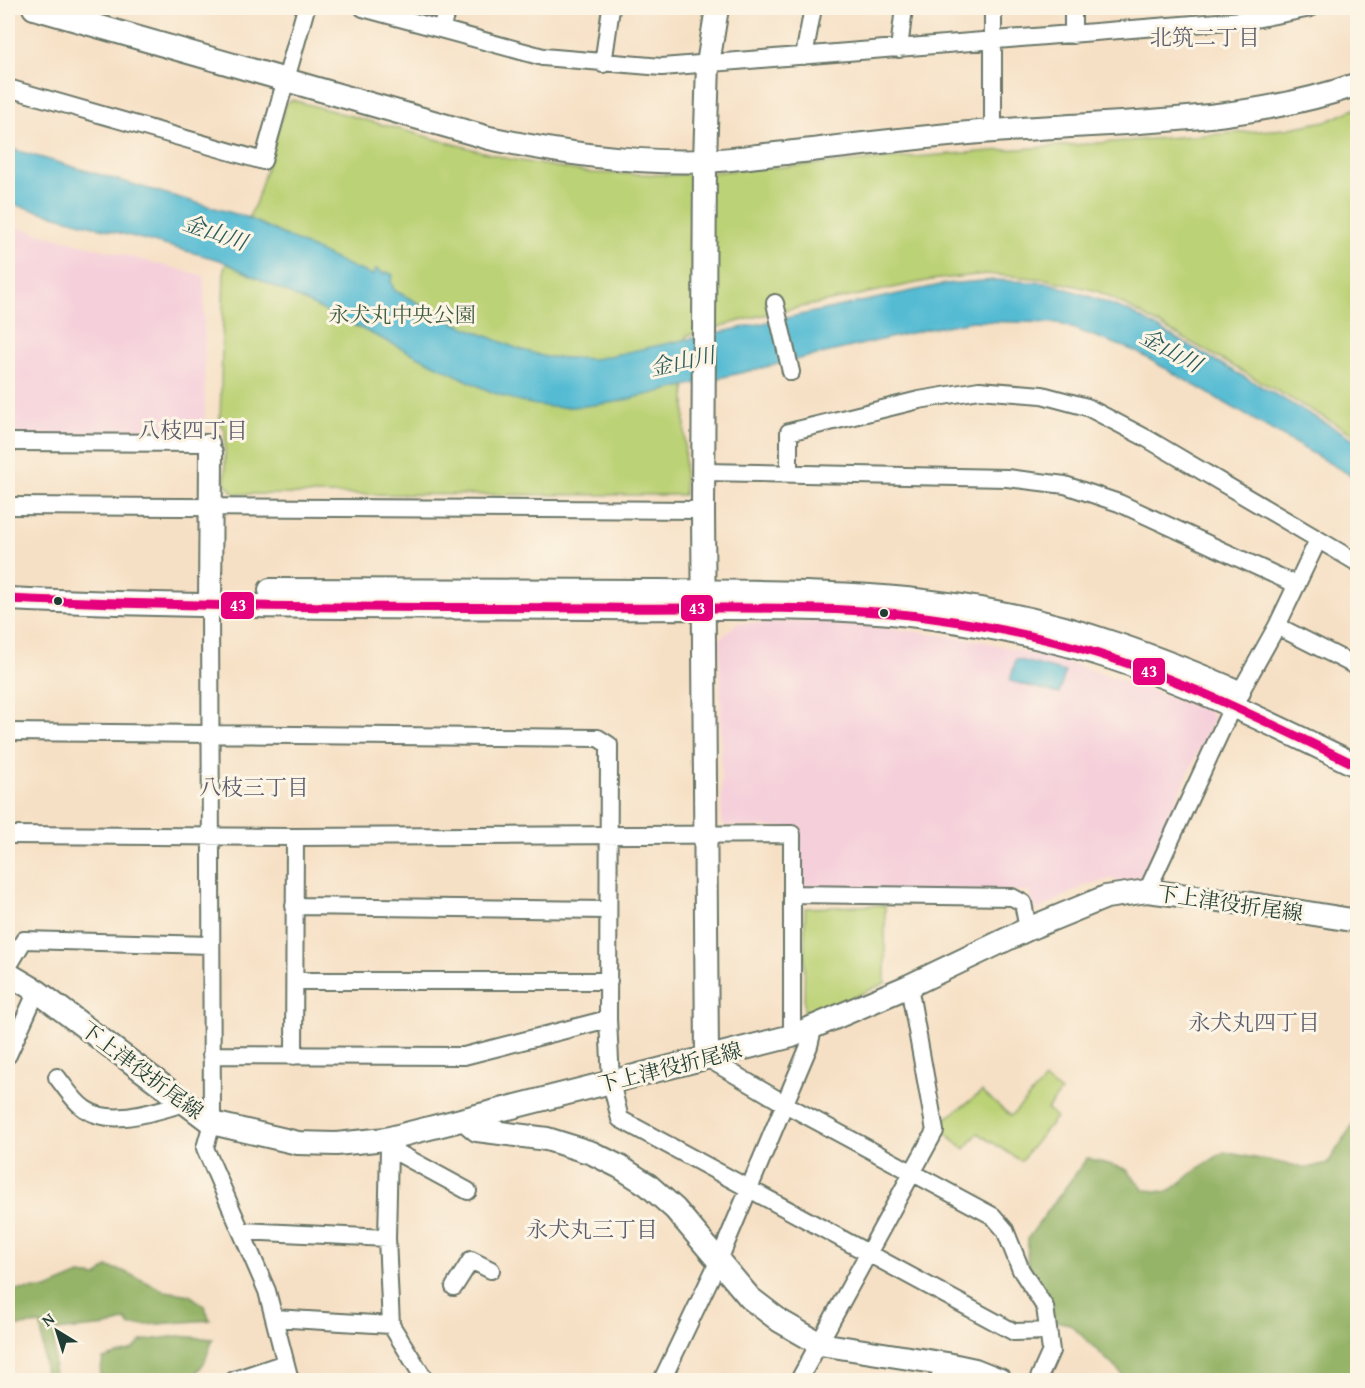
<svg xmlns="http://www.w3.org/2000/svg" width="1365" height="1388" font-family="'Gentium Book Plus','Noto Serif JP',serif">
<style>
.built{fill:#f5cfda}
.green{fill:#bcd276;stroke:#6e8855;stroke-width:1.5}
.forest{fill:#95b467;stroke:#5a784e;stroke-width:1.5}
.water{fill:#55bbd3;stroke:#3a7c84;stroke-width:1.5}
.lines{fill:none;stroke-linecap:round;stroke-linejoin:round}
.street-casing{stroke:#6a7667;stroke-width:20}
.secondary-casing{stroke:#6a7667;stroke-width:26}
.street{stroke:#fff;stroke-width:16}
.secondary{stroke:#fff;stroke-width:22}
.bus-1-casing{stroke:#fcf5e5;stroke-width:14}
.bus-1{stroke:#e5007d;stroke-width:9}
.bus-dot{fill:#1f3d34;stroke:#fcf5e5;stroke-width:2}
.labels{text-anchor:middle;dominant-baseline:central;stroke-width:6;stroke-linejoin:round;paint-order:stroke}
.park-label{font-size:21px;fill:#3e5b41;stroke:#fcf5e5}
.street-label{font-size:21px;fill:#1f3d34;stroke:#fcf5e5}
.neighbourhood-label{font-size:22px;fill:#5d5d6e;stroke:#fcf5e5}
.water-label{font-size:22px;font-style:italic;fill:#2c5c5c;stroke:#fcf5e5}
.line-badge{stroke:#fcf5e5;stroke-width:2}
.badge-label{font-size:16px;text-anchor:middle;font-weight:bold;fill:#fff}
</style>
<rect width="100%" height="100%" fill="#fcf5e5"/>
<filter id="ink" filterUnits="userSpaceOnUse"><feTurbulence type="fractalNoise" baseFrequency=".0167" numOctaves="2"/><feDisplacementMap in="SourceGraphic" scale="12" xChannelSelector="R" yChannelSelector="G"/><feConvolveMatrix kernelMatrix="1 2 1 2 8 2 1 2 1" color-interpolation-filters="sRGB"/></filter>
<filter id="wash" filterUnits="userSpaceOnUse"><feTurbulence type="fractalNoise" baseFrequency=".008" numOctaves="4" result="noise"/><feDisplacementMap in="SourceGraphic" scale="24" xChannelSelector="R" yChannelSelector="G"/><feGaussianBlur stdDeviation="1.35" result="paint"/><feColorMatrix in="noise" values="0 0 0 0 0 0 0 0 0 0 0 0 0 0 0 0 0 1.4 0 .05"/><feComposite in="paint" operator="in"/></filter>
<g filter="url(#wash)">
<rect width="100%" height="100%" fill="#f6e0c5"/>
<!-- built -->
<path class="built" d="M8,225L204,276L205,436L8,437Z
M839,621L981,641L1070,663L1207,710L1214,718L1141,877L1118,882L1114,878L1084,886L1034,912L1029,891H803L799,885L801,828L726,826L722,823L720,639L737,623Z"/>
<!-- green -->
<path class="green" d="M292,100L509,159L592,173L674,175L1286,129L1330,120L1357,108V436L1123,304L1097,291L1046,279L985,274L931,280L758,316L686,336L684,495L234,494L225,483V430L220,424L224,269L256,202L286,104Z
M885,905V983L804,1020L805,908Z
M1045,1080L1061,1092L1047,1109L1056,1117L1021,1161L978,1133L965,1149L944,1132L941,1122L982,1092L1011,1116Z"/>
<!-- forest -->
<path class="forest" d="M1357,1118V1380H1128L1070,1324L1055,1321L1027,1264L1028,1238L1087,1158L1126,1169L1144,1190L1169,1192L1200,1167L1224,1152L1307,1168L1328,1163Z
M107,1267L123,1271L165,1291L190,1295L205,1307L210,1320L130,1326L126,1320L107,1326L55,1331L54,1379L45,1378L41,1324L8,1327V1290L47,1289L80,1275L97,1277Z
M178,1336L213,1339L204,1363L191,1380H108L100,1374L103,1359L133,1350L142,1341Z"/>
<!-- water -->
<path class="water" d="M8,148L246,217L354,268L373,275L376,269L385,274L387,272L393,275L391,281L394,290L455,323L516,348L546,357L595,359L945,284L995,280L1049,283L1091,297L1128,311L1357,441V479L1135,351L1058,323L973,321L928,329L616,402C562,410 541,411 489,391L220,260L8,203Z
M1016,659L1065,672L1059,694L1010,681Z"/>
</g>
<g filter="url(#ink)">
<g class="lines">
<defs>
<path id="street" d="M363,8L543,57L662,67L1255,19L1311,8
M441,28L448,8
M1073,35V8
M899,49L904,8
M804,56L813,8
M603,64L611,8
M8,88L263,161L306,8
M993,131V8
M775,303L791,372
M8,442L211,443V453
M704,472L1007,478L1065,485L1119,503L1297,585
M789,473V432L919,400L979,390L1042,395L1087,407L1146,438L1358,563
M8,506L703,510
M210,606L212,1123L205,1148L267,1291L290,1380
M1277,626L1358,667
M8,732L598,738L609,745L608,1019L611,1082L620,1119L1014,1332L1048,1331
M8,835L295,837L792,834V1036
M1147,891L1233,705L1277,626L1318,540
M793,894L1012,897L1023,903L1028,929
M294,906L608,910
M8,967L24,940L211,945
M295,981H609
M8,1055L37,991
M211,1055L464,1056L608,1019
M294,1056L295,837
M707,1058L785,1104L993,1216L1005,1230L1021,1270L1045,1307L1051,1351L1038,1380
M57,1077C65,1087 74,1102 85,1109C113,1128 156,1110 186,1103
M386,1139L389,1148L387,1238L391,1325L425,1380
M389,1148L468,1191
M241,1231L387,1238
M454,1287L471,1260L491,1270
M274,1318L391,1325
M234,1380L285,1363
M662,1380L719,1260L809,1046L813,1029
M799,1380L935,1131L909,986
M938,1380L947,1364"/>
<path id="secondary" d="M34,8L489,138C560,153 633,164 705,161C732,160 760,155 786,153C856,145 925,136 994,131C1115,121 1242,125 1358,84
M270,590C398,590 527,591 656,591C769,592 884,590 996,612C1080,628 1160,658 1239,692
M8,599C206,608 404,607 603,608C684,609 764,606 845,610C918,613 993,626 1064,644C1167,671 1263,720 1358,766
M210,606L211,453
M8,974L37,991L212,1123L298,1143L336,1144L386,1139L792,1036L909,986L1028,929L1106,897L1147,891L1251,904L1358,921
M707,1058L703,510L705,161L708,64L717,8
M464,1119L477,1130L547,1139L592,1153L620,1167L648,1185L675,1209L750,1298L780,1321L820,1344L947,1364L975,1370L1000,1380"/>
</defs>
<!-- street casing -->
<use href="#street" class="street-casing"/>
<!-- secondary casing -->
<use href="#secondary" class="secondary-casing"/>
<!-- street -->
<use href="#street" class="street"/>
<!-- secondary -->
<use href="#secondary" class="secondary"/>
<defs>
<path id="bus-1" d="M8,599C206,608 404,607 603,608C684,609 764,606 845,610C918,613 993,626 1064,644C1167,671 1263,720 1358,766"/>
</defs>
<!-- bus-1 casing -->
<use href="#bus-1" class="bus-1-casing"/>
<!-- bus-1 -->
<use href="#bus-1" class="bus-1"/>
</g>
</g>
<!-- markers -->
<g class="bus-dot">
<circle cx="58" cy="601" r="5"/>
<circle cx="884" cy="613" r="5"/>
</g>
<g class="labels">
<!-- park labels -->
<g class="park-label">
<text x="402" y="314">永犬丸中央公園</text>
</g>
<!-- street labels -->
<g class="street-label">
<text transform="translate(1230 903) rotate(8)">下上津役折尾線</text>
<text transform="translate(670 1067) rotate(-14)">下上津役折尾線</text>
<text transform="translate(142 1070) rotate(37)">下上津役折尾線</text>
</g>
<!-- neighbourhood labels -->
<g class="neighbourhood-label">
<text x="1205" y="37">北筑二丁目</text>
<text x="193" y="430">八枝四丁目</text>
<text x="254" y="787">八枝三丁目</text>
<text x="1254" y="1022">永犬丸四丁目</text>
<text x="592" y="1229">永犬丸三丁目</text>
</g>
<!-- water labels -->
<g class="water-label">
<text transform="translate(215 232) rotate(19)">金山川</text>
<text transform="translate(1171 350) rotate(29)">金山川</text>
<text transform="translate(682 361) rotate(-12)">金山川</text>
</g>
</g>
<g class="line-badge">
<rect x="220" y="591" width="35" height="29" rx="6" fill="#e5007d"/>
<rect x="680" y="594" width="34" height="28" rx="6" fill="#e5007d"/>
<rect x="1132" y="657" width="34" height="29" rx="6" fill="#e5007d"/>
</g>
<g class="badge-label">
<text x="238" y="611">43</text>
<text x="697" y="614">43</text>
<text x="1149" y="677">43</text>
</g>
<!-- margin -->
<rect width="1365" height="1388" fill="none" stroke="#fcf5e5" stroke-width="30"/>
<!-- north arrow -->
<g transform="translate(57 1331) rotate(322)" stroke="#fcf5e5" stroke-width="4.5" paint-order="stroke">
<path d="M0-4.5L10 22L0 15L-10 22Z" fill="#1f3d34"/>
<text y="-9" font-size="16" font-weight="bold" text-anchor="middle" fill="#1f3d34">N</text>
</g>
</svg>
